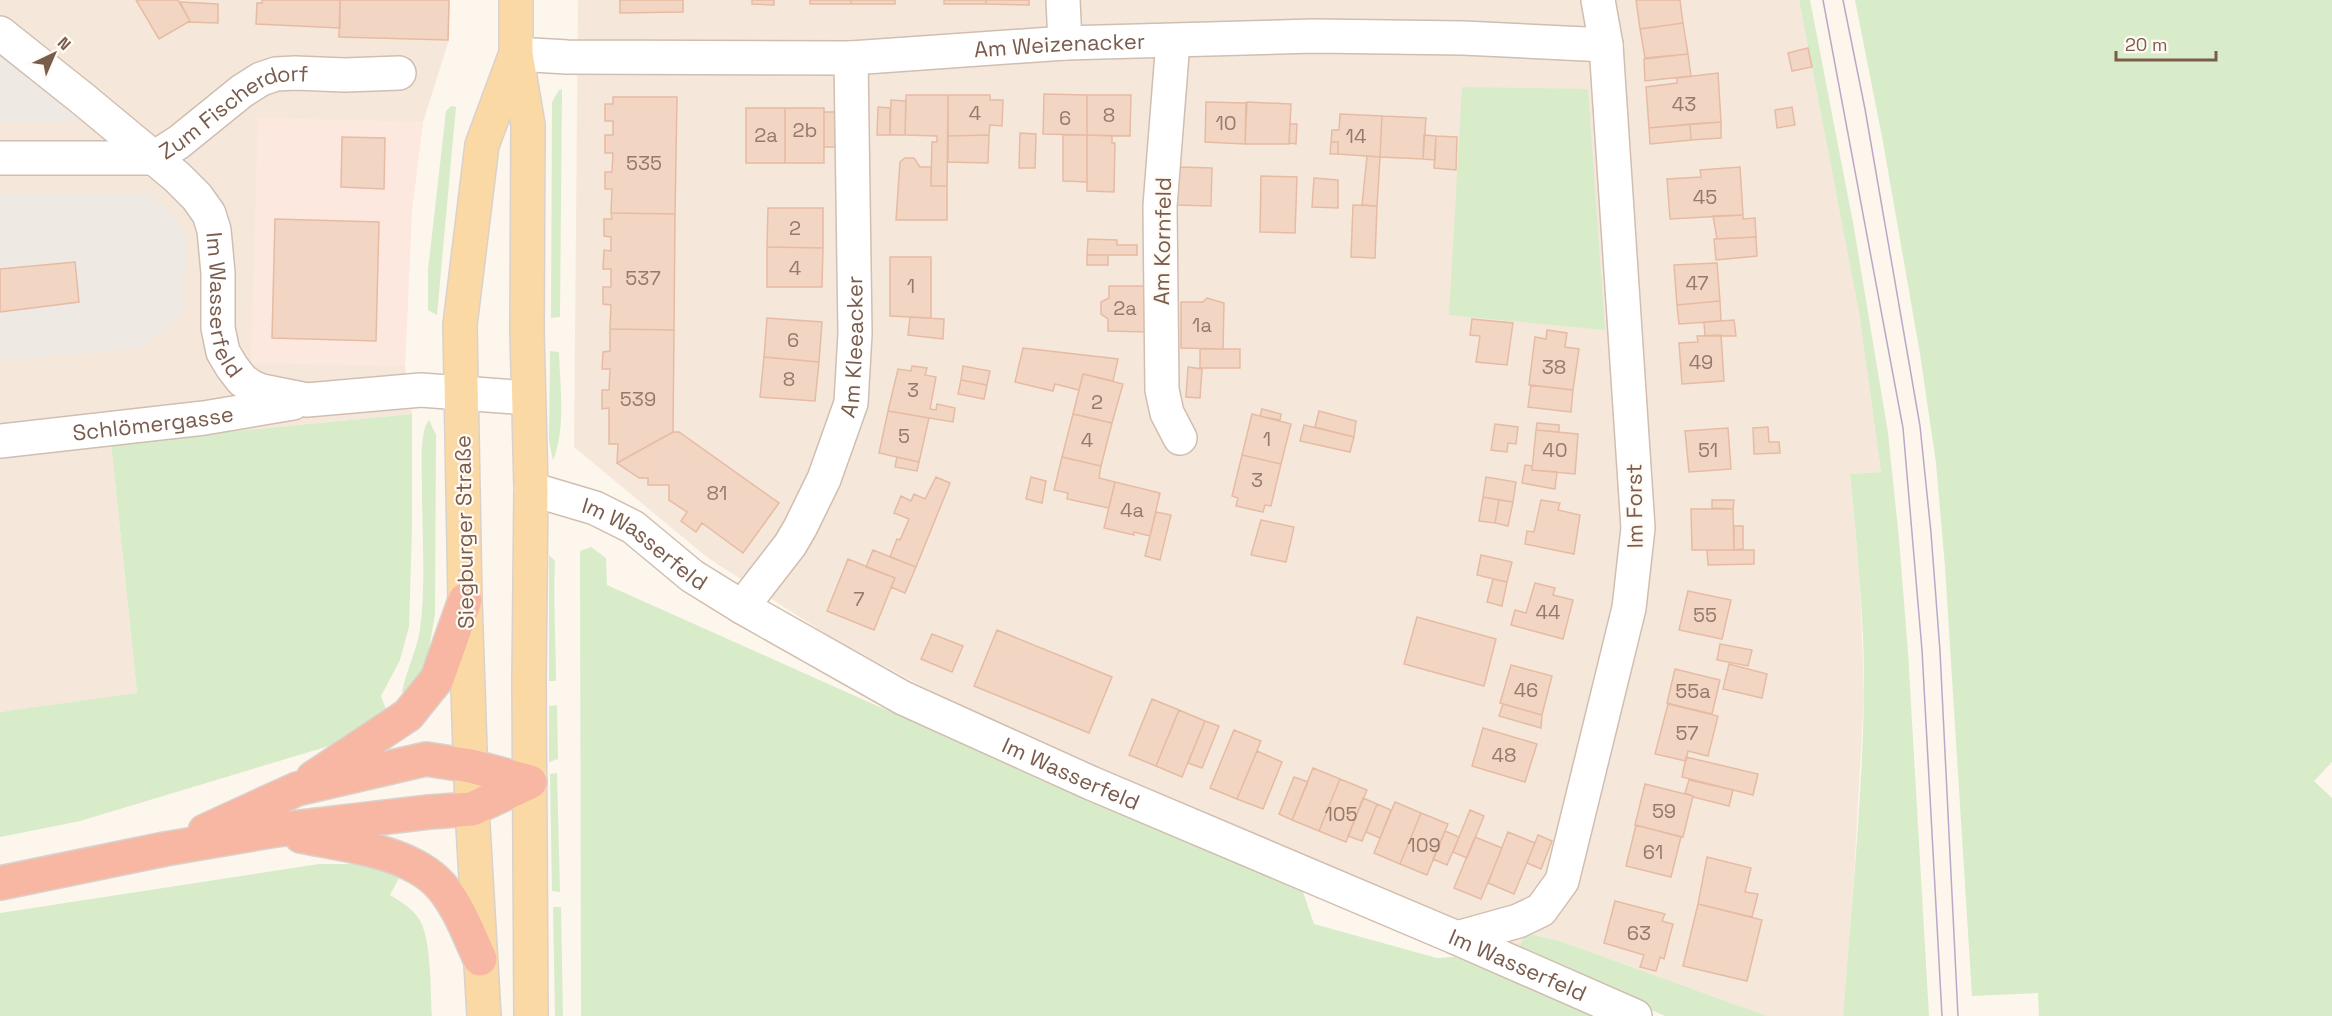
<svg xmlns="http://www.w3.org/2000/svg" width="2332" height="1016" font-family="'Space Grotesk',sans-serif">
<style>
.residential{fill:#f5e8da}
.commercial{fill:#fde8e0}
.industrial{fill:#efe9e4}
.green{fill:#d8ecc9}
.building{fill:#f3d5c3;stroke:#e6bba3;stroke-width:1.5}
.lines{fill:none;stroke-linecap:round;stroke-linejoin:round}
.minor-casing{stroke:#d1beb0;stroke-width:36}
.major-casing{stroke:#dad1cd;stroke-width:36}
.highway-casing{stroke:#dad1cd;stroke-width:36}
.minor{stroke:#fff;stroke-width:33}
.major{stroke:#fbd9a5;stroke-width:33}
.highway{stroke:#f7b7a3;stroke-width:33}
.tram{stroke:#b9a8c9;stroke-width:1.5}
.labels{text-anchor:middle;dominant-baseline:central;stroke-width:4.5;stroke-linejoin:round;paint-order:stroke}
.number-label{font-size:20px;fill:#987a6a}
.street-label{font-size:22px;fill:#7a5c4d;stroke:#fffaf3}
</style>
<rect width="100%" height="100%" fill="#fdf6ec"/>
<!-- residential -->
<path class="residential" d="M0,0H450L449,40L423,122L412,209L405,366L412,414L111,443L137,694L0,712Z
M578,0H1799L1859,313L1881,472L1850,474L1860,581L1864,696L1854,876L1843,1016H1767L1560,941L1527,933L1517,951L986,721L829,636L708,558L574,447Z"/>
<!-- commercial -->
<path class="commercial" d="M258,118L423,122L412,209L405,366L251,363Z"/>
<!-- industrial -->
<path class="industrial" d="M0,47L100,122L0,121Z
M0,193L149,194L169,210L184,231L186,245L183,312L141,348L0,361Z"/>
<!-- green -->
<path class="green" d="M1799,0H1810L1854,228L1888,433L1899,539L1908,652L1929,1016H1843C1851,910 1862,803 1864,697C1865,623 1857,548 1850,474L1881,472L1859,313Z
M1855,0H2332V762L2314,781L2332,798V1016H2039L2038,993L1972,996L1945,567L1936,463L1920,354L1883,142Z
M1462,87L1588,89L1605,330L1449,315Z
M562,89L560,317L551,318L552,102L559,90Z
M451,106L456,107L437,315L428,310V270L446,111Z
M550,351L559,352C560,388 566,427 553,461L549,440Z
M412,414V528L409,627L400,660L381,696L387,712L374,722L329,746L80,821L0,837V712L137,693L111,443Z
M429,420L436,435L435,614L428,655L420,675L407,696L402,692C406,671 416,652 420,630C426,584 422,534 422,487C422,470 419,432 429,420Z
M591,547L606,558L607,585L882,708L1301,886L1314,924L1437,958L1466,956L1598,1016H581L580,551Z
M549,555L555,561C553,601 556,641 556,681H549Z
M557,705L558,759L549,762V706Z
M557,773L560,892L552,891L550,774Z
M319,864H363L400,876L390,895C401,902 412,908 419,919C432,939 430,991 432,1016H0V913Z
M553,907H561L563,1016H555Z
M1526,933L1560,941L1767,1016H1665L1517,951Z"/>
<!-- building -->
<path class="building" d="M136,0H178L190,21L159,39Z
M262,0H340V28L256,24L257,3H262Z
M340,0H449L448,40L339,37Z
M620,0H683V12L620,13Z
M752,0H774V5L752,4Z
M810,0H851V4H810Z
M851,0H895V4H851Z
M944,0H986V4H944Z
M986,0H1029V5L986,4Z
M1636,0H1680L1683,23L1640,29Z
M180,2L218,4V23L187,22L190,21Z
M1683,23L1688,54L1645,58L1640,29Z
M1808,48L1812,67L1792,71L1788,53Z
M1688,54L1691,76L1645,81L1644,59Z
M1718,73L1721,122L1649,128L1646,87L1677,83V78Z
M1044,94L1087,95V135L1043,134Z
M906,95H948L947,186H931L932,142H937V136L905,135Z
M948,95H990V100H1003L1002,126L990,125L989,135L948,136Z
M1087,95H1131L1130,136L1087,135Z
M613,97H677L675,214L611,213L612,189H605V172H612L613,153H605V135H613V121H605V104H613Z
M891,100L906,101L905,135H890Z
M1206,102L1246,103L1245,144L1205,142Z
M1247,102L1291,104L1289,144H1245Z
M878,107L890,108V135H877Z
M1792,107L1795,125L1777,128L1775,110Z
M746,108H785V163H746Z
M785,108H824V163H785Z
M824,112H839V147H824Z
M1340,114L1382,116L1380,157L1338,154V142H1331L1332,130H1339Z
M1382,116L1426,118L1423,159L1380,157Z
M1721,122V138L1691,140L1690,124Z
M1290,124H1297L1296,144L1289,143Z
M1690,124L1691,140L1650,144L1649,128Z
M1020,133L1036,134L1035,168H1019Z
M989,135L988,163L948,162V136Z
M1063,135H1087V182L1063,181Z
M1087,135L1112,136V143H1115L1114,192L1087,191Z
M1424,135L1436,136L1435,160L1423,159Z
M1436,136L1457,137L1456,170L1434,168Z
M342,137L385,138L384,189L341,187Z
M1331,142H1338V154H1330Z
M1367,156L1380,157L1377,206L1362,205Z
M905,158H914L920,167H931V186H947V220H896L900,162Z
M1178,167L1212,168L1211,206L1177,205Z
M1740,167L1743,215L1670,219L1667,179L1701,177L1700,170Z
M1261,176L1297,177L1295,233L1260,232Z
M1314,178L1338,180V208L1312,207Z
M1353,205L1377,206L1375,258L1351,257Z
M768,208H823V248L767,247Z
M611,213L675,214L674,330L610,329L611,305L603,304V287H611V269H603L604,250L611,251V237L604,236V219H612Z
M1743,215V219L1755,218L1756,237L1717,239L1713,216Z
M275,219L379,222L376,341L272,338Z
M1756,237L1757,256L1716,260L1714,239Z
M1088,239L1117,240V245H1137V255H1087Z
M767,247L823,248L822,287H767Z
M1087,255H1108V265H1087Z
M890,257H931V318L890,316Z
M75,262L79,302L0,312V269Z
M1717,263L1720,301L1677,305L1674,265Z
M1109,286H1149L1148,332L1108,331V319L1101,314V302L1109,298Z
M1207,298L1224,303L1223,349L1181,348V302H1203Z
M1720,301L1721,321L1679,324L1677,305Z
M910,317L944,319L943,339L908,335Z
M767,318L822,322L819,362L764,357Z
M1472,319L1513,323L1507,365L1476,362L1480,336L1470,335Z
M1734,320L1736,336H1705L1704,322Z
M610,329L674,330L673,432L617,463L618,444H609V408L602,409V390H609L610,369H602L603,352L610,351Z
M1547,330L1567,333L1565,347L1579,349L1573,390L1529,385L1535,337L1546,339Z
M1721,335L1724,381L1682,384L1679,343L1698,342L1697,336Z
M1023,348L1118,359L1113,381L1083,374L1079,390L1055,384L1053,391L1015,382Z
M1200,349H1240V368H1200Z
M764,357L819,362L815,401L760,397Z
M912,366L927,368L925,375L936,377L930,409L936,410L937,404L955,408L953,422L888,411L898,369L911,371Z
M963,366L990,371L987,385L961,380Z
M1188,367L1202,369L1200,398L1186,397Z
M1083,374L1123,384L1112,423L1073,414Z
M961,380L987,385L984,399L958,394Z
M1531,385L1573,390L1571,412L1528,407Z
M1262,409L1281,414L1280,420L1260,416Z
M888,411L929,418L919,462L879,453Z
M1319,411L1356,421L1354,437L1315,427Z
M1073,414L1112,423L1101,466L1062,457Z
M1252,414L1291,424L1281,464L1242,455Z
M1537,423L1559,425V432L1536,430Z
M1495,424L1518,427L1516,444L1508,443L1507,452L1491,450Z
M1304,425L1354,437L1350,452L1300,441Z
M1768,427L1769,442H1779L1780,453L1754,454L1753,428Z
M1728,428L1731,469L1689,472L1685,431Z
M1536,430L1578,434L1575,474L1532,470Z
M673,432H679L779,503L743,553L702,523L696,532L681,521L687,512L669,500V485H648V478H639L617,463Z
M1242,455L1281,464L1271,506L1265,505L1263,512L1236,506L1238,498L1232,496Z
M897,457L919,462L917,471L895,467Z
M1062,457L1101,466L1099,478L1115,482L1109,508L1067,499L1068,493L1054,490Z
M1525,465L1532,466V470L1557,472L1555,489L1522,483Z
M936,477L950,483L916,567L890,557L897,539L900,540L909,519L894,513L901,496L911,501L914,494L925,499Z
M1031,477L1046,481L1042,503L1026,499Z
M1486,477L1516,482L1513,502L1483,497Z
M1115,482L1160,493L1150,536L1134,532V535L1104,528Z
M1483,497L1499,500L1495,523L1479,521Z
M1499,500L1513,502L1508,526L1495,523Z
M1541,500L1560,503L1558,510L1580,515L1574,554L1525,544L1527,531L1534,532Z
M1712,500H1734L1733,509L1712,508Z
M1691,509H1733L1734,550H1692Z
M1156,512L1171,515L1160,560L1145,556Z
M1261,520L1294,527L1286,562L1251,555Z
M1734,526H1743V549L1734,550Z
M873,550L916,567L905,593L891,587L895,578L866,567Z
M1707,550H1754V564L1708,565Z
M1481,555L1512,562L1507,582L1477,575Z
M848,559L895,578L874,630L827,611Z
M1493,579L1507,582L1502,606L1487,602Z
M1535,583L1555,588L1553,595L1573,600L1563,639L1511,625L1515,610L1526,613Z
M1688,591L1731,600L1722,639L1679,630Z
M1417,617L1496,639L1484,686L1404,664Z
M997,630L1112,677L1089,733L974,686Z
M932,634L963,646L952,672L921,659Z
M1720,644L1752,650L1748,666L1717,660Z
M1729,664L1767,674L1762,698L1723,689Z
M1511,665L1552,676L1542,715L1500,703Z
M1675,669L1720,680L1712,714L1667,703Z
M1152,699L1179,710L1156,766L1129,755Z
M1503,704L1542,715L1541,728L1499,716Z
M1668,704L1718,716L1708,756L1688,751L1686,761L1655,754Z
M1179,710L1205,721L1182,777L1156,766Z
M1205,721L1219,726L1202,768L1188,763Z
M1483,728L1537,744L1525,782L1472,766Z
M1234,730L1261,741L1237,799L1210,788Z
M1257,751L1282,762L1263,809L1237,799Z
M1686,757L1758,774L1753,795L1682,777Z
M1313,768L1340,779L1319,831L1292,820Z
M1294,777L1308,782L1292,820L1279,814Z
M1340,779L1367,790L1346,842L1319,831Z
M1689,780L1733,790L1729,806L1693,797V796L1685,793Z
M1645,784L1693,796L1683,837L1635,825Z
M1363,798L1377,804L1362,841L1348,836Z
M1395,802L1421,813L1400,864L1374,853Z
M1377,804L1391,810L1380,838L1366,832Z
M1470,810L1484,816L1467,858L1453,852Z
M1421,813L1448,824L1427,875L1400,864Z
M1636,825L1681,837L1671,877L1626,866Z
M1445,831L1459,837L1447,865L1433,859Z
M1508,832L1535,843L1514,894L1488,883Z
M1538,835L1552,841L1541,869L1527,863Z
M1475,837L1502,848L1481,899L1454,888Z
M1707,857L1751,868L1745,892L1758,894L1752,917L1698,904Z
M1615,901L1665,914L1662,921L1673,924L1664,959L1660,957L1656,971L1640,967L1644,955L1604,943Z
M1698,904L1762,920L1747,981L1683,966Z"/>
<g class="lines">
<defs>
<g id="minor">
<path d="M1063,0L1065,43"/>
<path id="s1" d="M0,33L83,99L177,177L197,197L209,214L214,230L218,273V328L223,352L232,367L242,380L252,387L262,391L307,400L421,390L528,398"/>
<path d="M1173,41L1160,206L1162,390L1167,413L1180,438"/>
<path id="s2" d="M516,54L567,57L851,58L1065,43L1314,36L1463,38L1606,45"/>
<path id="s3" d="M0,158H154L179,142L242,91L261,79L276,74L295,73L345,75L399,73"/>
<path id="s4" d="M0,441L204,418L293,403"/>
<path id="s5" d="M531,489L595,508L633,527L692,576L742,607L903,698L1091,783L1457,938L1635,1016"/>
<path id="s6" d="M742,607L790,545L800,528L824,479L851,403L855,334L851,58"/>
<path d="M1457,938L1518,921L1541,910L1562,881L1629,608L1638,528L1606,45L1598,0"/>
</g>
<path id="major" d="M516,0V54L528,125L527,331L531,489L529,682L531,1016
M484,1016L472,809L465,600L460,325L482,145L515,56"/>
<path id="highway" d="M313,778L408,715L437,679L465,600
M205,831L297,789L426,759L471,766L530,782
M301,836C345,845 410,851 441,886C459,907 469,935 480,959
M0,883L165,849L276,830L429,812L472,809L530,782"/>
</defs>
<!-- minor casing -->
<use href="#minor" class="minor-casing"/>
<!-- major casing -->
<use href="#major" class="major-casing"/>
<!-- highway casing -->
<use href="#highway" class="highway-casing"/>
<!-- minor -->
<use href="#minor" class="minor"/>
<!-- major -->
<use href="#major" class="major"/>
<!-- highway -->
<use href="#highway" class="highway"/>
<!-- tram -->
<path class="tram" d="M1823,0L1903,428L1922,650L1942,1016
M1843,0L1865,109L1920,426L1931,533L1940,651L1958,1016"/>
</g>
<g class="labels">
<!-- number labels -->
<g class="number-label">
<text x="1684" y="104">43</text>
<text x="975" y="113">4</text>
<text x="1109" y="115">8</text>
<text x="1065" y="118">6</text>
<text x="1226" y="123">10</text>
<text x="805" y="130">2b</text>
<text x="766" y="135">2a</text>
<text x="1356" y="136">14</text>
<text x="644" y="163">535</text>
<text x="1705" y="197">45</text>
<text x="795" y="228">2</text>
<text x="795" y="268">4</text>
<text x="643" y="278">537</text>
<text x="1697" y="283">47</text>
<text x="911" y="286">1</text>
<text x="1125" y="308">2a</text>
<text x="1202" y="325">1a</text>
<text x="793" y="340">6</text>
<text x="1701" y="362">49</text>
<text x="1554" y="367">38</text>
<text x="789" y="379">8</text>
<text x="913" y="390">3</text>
<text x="638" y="399">539</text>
<text x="1097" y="402">2</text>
<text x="904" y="436">5</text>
<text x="1267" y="439">1</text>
<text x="1087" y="440">4</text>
<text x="1555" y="450">40</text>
<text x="1708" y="450">51</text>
<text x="1257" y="480">3</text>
<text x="717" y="493">81</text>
<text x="1132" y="510">4a</text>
<text x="859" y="599">7</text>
<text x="1548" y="612">44</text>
<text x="1705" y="615">55</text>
<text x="1526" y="690">46</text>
<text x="1693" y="691">55a</text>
<text x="1687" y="733">57</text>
<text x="1504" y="755">48</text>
<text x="1664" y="811">59</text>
<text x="1341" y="814">105</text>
<text x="1424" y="845">109</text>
<text x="1653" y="852">61</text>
<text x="1639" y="933">63</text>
</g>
<!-- street labels -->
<g class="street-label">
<text stroke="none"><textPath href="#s2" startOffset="544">Am Weizenacker</textPath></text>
<text stroke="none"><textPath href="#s3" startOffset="249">Zum Fischerdorf</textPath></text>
<text transform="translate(1162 241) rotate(-89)">Am Kornfeld</text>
<text stroke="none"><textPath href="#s1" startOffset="370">Im Wasserfeld</textPath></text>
<text stroke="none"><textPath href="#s6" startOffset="290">Am Kleeacker</textPath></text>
<text stroke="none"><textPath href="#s4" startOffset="154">Schlömergasse</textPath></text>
<text transform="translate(1634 506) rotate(-91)">Im Forst</text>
<text transform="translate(464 532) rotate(-91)">Siegburger Straße</text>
<text stroke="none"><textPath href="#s5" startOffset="128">Im Wasserfeld</textPath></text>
<text stroke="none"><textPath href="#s5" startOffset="614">Im Wasserfeld</textPath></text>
<text stroke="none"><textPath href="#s5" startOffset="1100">Im Wasserfeld</textPath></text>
</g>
</g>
<!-- north arrow -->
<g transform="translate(54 54) rotate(44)" stroke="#fffaf3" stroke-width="4.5" paint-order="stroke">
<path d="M0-4.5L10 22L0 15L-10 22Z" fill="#7a5c4d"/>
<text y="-9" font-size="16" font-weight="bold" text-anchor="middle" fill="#7a5c4d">N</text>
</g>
<!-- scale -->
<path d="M2116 51v9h100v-9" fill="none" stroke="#7a5c4d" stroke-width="3"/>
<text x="2125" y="51" font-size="18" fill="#7a5c4d" stroke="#fffaf3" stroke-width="4.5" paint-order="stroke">20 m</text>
</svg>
